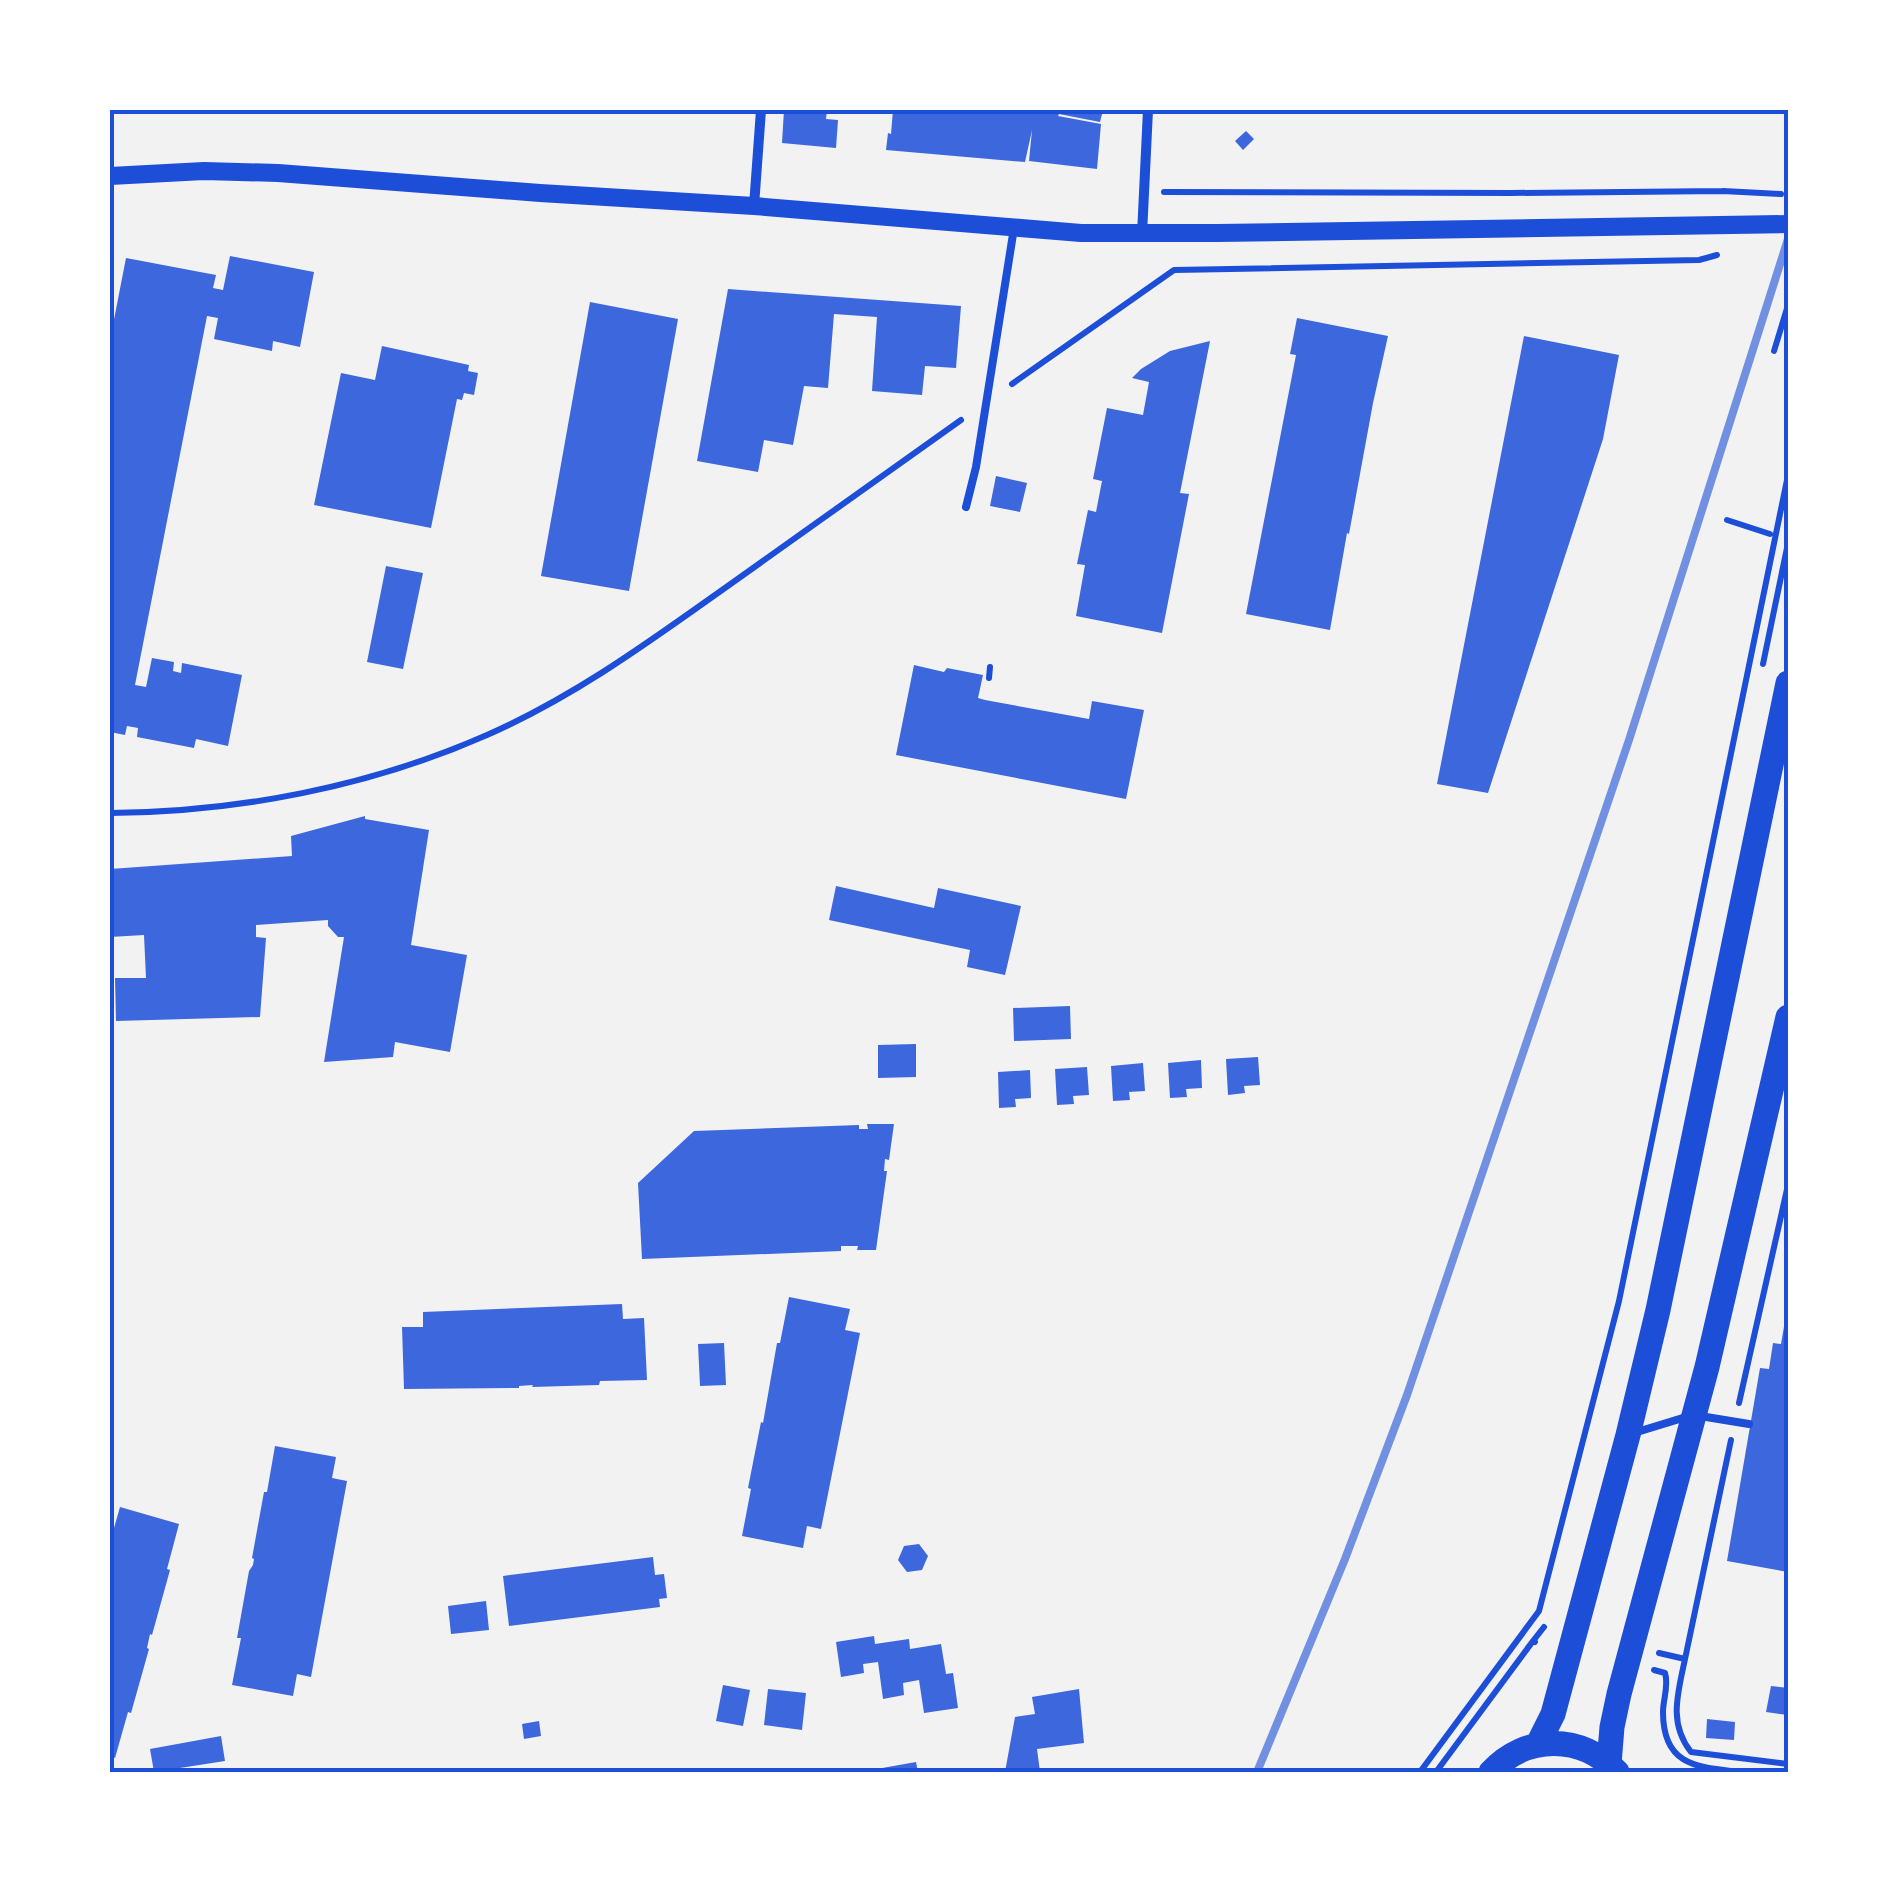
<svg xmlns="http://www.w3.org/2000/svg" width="1898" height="1882" font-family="Ubuntu,sans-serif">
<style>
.building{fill:#3d67dc}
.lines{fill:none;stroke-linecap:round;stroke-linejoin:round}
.path{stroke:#1d4ed8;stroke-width:6}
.service{stroke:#1d4ed8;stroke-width:8}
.minor{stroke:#1d4ed8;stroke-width:10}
.tertiary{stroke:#1d4ed8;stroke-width:18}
.primary{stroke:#1d4ed8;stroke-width:25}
.rail{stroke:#7290e2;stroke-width:8}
.neatline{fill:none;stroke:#1d4ed8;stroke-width:4}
</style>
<rect width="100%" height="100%" fill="#f2f2f2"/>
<!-- building -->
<path class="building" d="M784,110H827L826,119L838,120L836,148L782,143Z
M893,110H1036V112L1049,114L1050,110H1103L1100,122L1059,114L1058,116L1101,124L1097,169L1029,161L1032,130L1025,162L886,150L888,133L891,134Z
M1246,131L1254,139L1243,150L1235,141Z
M230,256L314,272L300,347L273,341L272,351L214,339L218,318L207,316L135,685L146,687L152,658L174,662L173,671L181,673L182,663L242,675L228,746L196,739L194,748L137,737L138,728L127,726L125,735L110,732V340L126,258L216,275L213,288L223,290Z
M728,289L961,306L956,368L925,366L922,395L872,391L877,317L834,314L828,388L804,386L793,445L764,440L758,472L697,461Z
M590,302L678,319L629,591L541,576Z
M1297,318L1388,336L1373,403L1349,534L1347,533L1330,630L1246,614L1296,355L1290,354Z
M1524,336L1619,355L1603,439L1488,793L1437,784Z
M1210,341L1180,493L1189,494L1162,633L1076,616L1085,565L1077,564L1088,510L1096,512L1102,481L1093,479L1107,408L1143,415L1149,382L1132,378L1141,369L1170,351Z
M382,346L469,365L468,371L478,373L474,395L464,393L462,400L457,399L431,528L314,505L341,373L375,380Z
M996,476L1027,483L1020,512L990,506Z
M386,566L423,573L403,669L367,662Z
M914,665L944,672L947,668L983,675L978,698L985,700L1089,719L1092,701L1144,710L1126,799L896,755Z
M365,816V819L429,830L411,945L467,955L450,1052L395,1042L393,1057L324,1062L344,937H338L328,926V920L256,925V937L266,938L260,1017L116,1021L115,978H146L144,935L110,937V869L292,856L291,836Z
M836,886L934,908L938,888L1021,906L1005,975L967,967L970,950L829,920Z
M1070,1006L1071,1039L1014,1041L1013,1008Z
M916,1044V1077L878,1078V1045Z
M1258,1057L1260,1085L1244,1086L1245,1093L1228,1095L1226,1059Z
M1201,1060L1202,1088L1186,1089L1187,1097L1170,1098L1168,1063Z
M1143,1063L1145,1091L1129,1092L1130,1100L1113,1101L1111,1066Z
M1087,1067L1089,1095L1073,1096L1074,1104L1057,1105L1055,1069Z
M1030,1070L1031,1098L1015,1099L1016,1107L999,1108L998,1072Z
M867,1124H894L889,1160L885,1159L884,1171H887L876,1250H857L858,1246H841V1251L642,1259L638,1183L694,1131L859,1125V1129H868Z
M789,1297L850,1309L845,1330L860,1333L821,1529L807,1526L803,1548L742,1536L751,1489L748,1488L761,1422L763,1423L777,1343H780Z
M622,1304L623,1319L644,1318L647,1380L600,1381L599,1385L532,1387L533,1385L519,1386V1388L404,1389L402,1327H423V1312Z
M1786,1315L1788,1316V1572L1727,1561L1760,1368L1769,1369L1773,1343L1781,1344Z
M724,1343L726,1385L700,1386L698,1344Z
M275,1446L336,1457L332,1478L347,1481L311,1677L297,1674L293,1696L232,1685L241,1638H237L249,1571L253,1565L254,1559L252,1558L264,1492H267Z
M120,1507L179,1524L167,1569L170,1570L152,1635L150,1634L147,1648L149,1649L131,1713L128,1712L115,1758L110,1756V1527L114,1528Z
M919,1544L928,1556L922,1570L907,1572L898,1560L904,1546Z
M653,1557L655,1575L664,1574L667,1598L659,1599L660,1607L509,1626L503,1576Z
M486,1601L489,1630L451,1634L448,1606Z
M874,1636L875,1644L909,1639L910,1649L941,1644L946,1674L953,1673L958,1708L924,1713L919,1680L903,1683L904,1695L883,1699L878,1662L863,1664L864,1673L841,1677L836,1642Z
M723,1685L750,1690L743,1726L716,1721Z
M1771,1686L1788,1688V1715L1766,1712Z
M768,1689L806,1693L802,1730L764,1725Z
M1079,1689L1084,1743L1037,1749L1040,1772H1005L1015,1717L1035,1714L1032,1697Z
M1707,1719L1735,1722L1734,1740L1706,1738Z
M539,1721L541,1736L524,1739L522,1724Z
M221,1736L225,1761L154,1772L150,1749Z
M916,1762L918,1772H871V1770Z"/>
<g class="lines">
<!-- path -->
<path class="path" d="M1723,191L1781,194
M1164,192L1511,193L1723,191
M1774,351L1788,305
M1012,384L1174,270L1699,260L1717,255
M1727,520L1770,534
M1763,664L1788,543
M989,678L990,667
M110,813C238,812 369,787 487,735C576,696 653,639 732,583C808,529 884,475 961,420
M1739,1403L1788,1185
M1533,1641L1544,1627
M1659,1653L1685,1659C1678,1693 1668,1723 1691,1752L1788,1764
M1685,1659L1731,1440
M1654,1670L1665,1673C1669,1686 1663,1699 1663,1712C1663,1766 1697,1767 1739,1772
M1420,1772L1539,1611L1619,1301L1788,475
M1436,1772L1533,1641L1535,1642"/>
<!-- service -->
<path class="service" d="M966,507L976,467L1014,228
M1700,1416L1749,1424
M1637,1432L1686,1417"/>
<!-- minor -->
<path class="minor" d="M754,206L761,110
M1142,234L1148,110"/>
<!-- tertiary -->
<path class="tertiary" d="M110,176L204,171L278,173L540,193L754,206L1081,233H1217L1788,224"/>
<!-- primary -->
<path class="primary" d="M1538,1744L1553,1714L1628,1435L1658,1310L1788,683
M1609,1764L1612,1727L1619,1694L1707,1367L1788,1017
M1491,1772C1526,1734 1582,1734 1617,1772"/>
<!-- rail -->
<path class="rail" d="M1257,1772L1345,1559L1407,1395L1629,740L1788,239"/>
</g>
<!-- border -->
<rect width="1898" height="1882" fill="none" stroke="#ffffff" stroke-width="225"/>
<rect x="112" y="112" width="1674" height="1658" class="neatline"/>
</svg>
